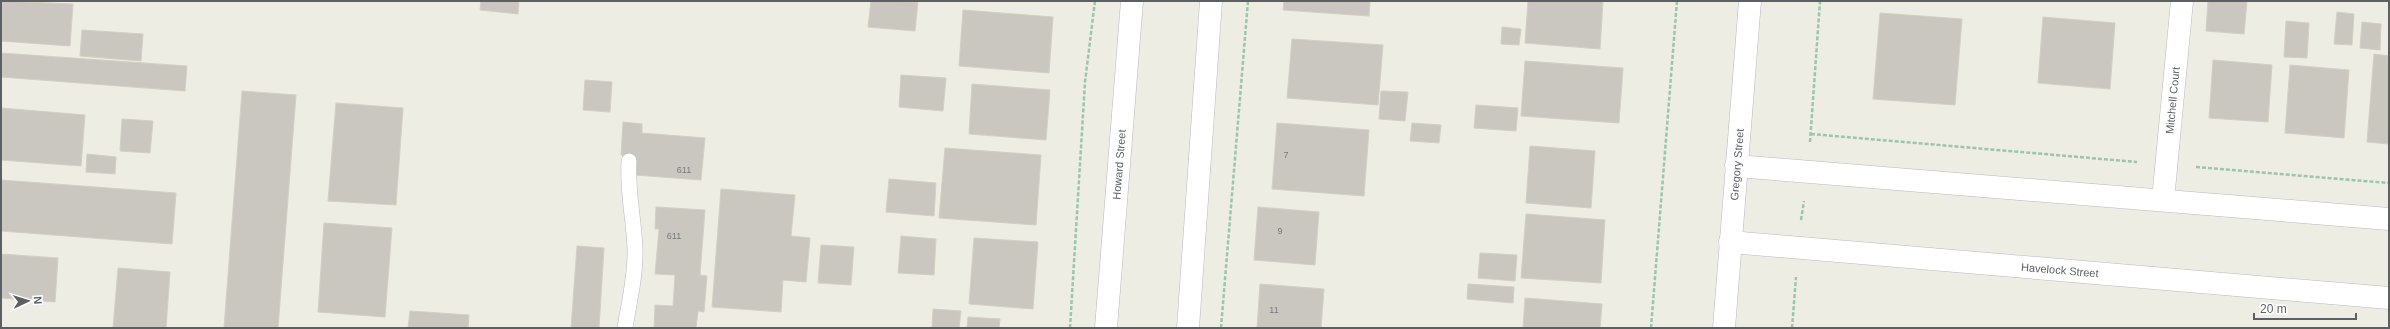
<svg xmlns="http://www.w3.org/2000/svg" width="2390" height="329" font-family="Arial,sans-serif">
<style>
.building{fill:#cac7c1;stroke:#d3cfc2}
.lines{fill:none;stroke-linecap:round;stroke-linejoin:round}
.lane-casing{stroke:#b6b9be;stroke-width:16}
.street-casing{stroke:#b6b9be;stroke-width:23}
.path{stroke:#9ac6aa;stroke-width:2.5;stroke-dasharray:4 2;stroke-linecap:butt}
.lane{stroke:#fff;stroke-width:15}
.street{stroke:#fff;stroke-width:22}
.labels{text-anchor:middle;dominant-baseline:central;stroke-width:3;stroke-linejoin:round;paint-order:stroke}
.number-label{font-size:9px;fill:#78797b}
.street-label{font-size:11px;fill:#5c5f64;stroke:#fff}
</style>
<rect width="100%" height="100%" fill="#eeede4"/>
<!-- building -->
<path class="building" d="M1,1L73,4L70,46L1,41Z
M481,1H519L518,14L480,10Z
M871,1L918,2L915,31L868,27Z
M1284,1H1370L1369,16L1283,10Z
M1528,1H1603L1600,49L1525,43Z
M2208,1H2247L2244,34L2206,31Z
M963,10L1053,17L1049,73L959,66Z
M2337,12L2354,14L2352,45L2334,44Z
M1880,13L1962,19L1955,105L1873,99Z
M2043,17L2115,23L2110,89L2038,83Z
M2286,21L2309,23L2307,58L2284,57Z
M2362,22L2381,24L2380,50L2360,48Z
M1502,27L1521,29L1519,45L1501,44Z
M82,30L143,34L141,61L80,56Z
M1292,39L1383,45L1378,105L1287,98Z
M1,53L187,66L185,91L1,77Z
M2374,54L2389,56V144L2367,142Z
M2213,60L2272,65L2268,122L2209,118Z
M1525,61L1623,68L1619,123L1521,116Z
M2290,65L2349,70L2344,138L2285,133Z
M901,75L946,78L943,111L899,107Z
M585,80L612,82L610,112L583,110Z
M972,84L1050,90L1046,140L969,134Z
M242,91L296,95L278,328H224Z
M1381,91L1408,92L1405,121L1379,119Z
M336,103L403,108L396,205L328,201Z
M1476,105L1518,108L1516,131L1474,128Z
M1,108L85,115L81,166L1,160Z
M122,119L153,121L150,153L120,151Z
M623,122L642,124V133L705,138L701,180L635,175L636,157L621,155Z
M1277,123L1369,130L1364,196L1272,189Z
M1412,123L1441,125L1439,143L1410,141Z
M1530,146L1595,151L1591,208L1526,203Z
M945,148L1041,155L1036,225L939,218Z
M87,154L116,157L115,174L86,172Z
M889,179L936,183L934,216L886,212Z
M1,180L176,193L172,244L1,231Z
M721,189L795,195L791,236L810,238L806,282L783,280L781,312L712,307Z
M656,207L705,210L700,275L707,276L704,312L698,311L696,328H654L655,305L673,306L675,275L655,274L659,229H655Z
M1258,207L1319,212L1315,265L1254,260Z
M1526,214L1605,220L1601,283L1521,278Z
M324,223L392,228L385,317L318,312Z
M901,236L936,239L934,275L898,273Z
M974,238L1038,242L1033,309L969,304Z
M821,245L854,247L851,285L818,283Z
M577,246L604,248L599,328H571Z
M1480,253L1517,255L1515,281L1478,278Z
M1,254L58,258L55,302L1,298Z
M118,268L170,272L166,328H113Z
M1260,284L1324,289L1321,328H1257Z
M1468,284L1514,287L1513,303L1467,299Z
M1525,298L1602,304L1600,328H1523Z
M933,309L961,311L959,328H932Z
M410,311L469,315L468,328H408Z
M968,317L1000,319L999,328H967Z"/>
<g class="lines">
<defs>
<path id="lane" d="M625,328C629,302 636,275 635,249C634,218 627,193 629,161"/>
<g id="street">
<path d="M1736,166L2389,219"/>
<path id="s1" d="M2163,200L2182,1"/>
<path id="s2" d="M1730,242L2389,298"/>
<path id="s3" d="M1106,328L1132,1"/>
<path d="M1188,328L1211,1"/>
<path id="s4" d="M1724,328L1750,1"/>
</g>
</defs>
<!-- lane casing -->
<use href="#lane" class="lane-casing"/>
<!-- street casing -->
<use href="#street" class="street-casing"/>
<!-- path -->
<path class="path" d="M1811,134L2137,162
M1810,142L1820,1
M2196,167L2389,183
M1801,220L1804,201
M1070,328L1085,82L1095,1
M1221,328L1248,1
M1651,328L1677,1
M1792,328L1796,277"/>
<!-- lane -->
<use href="#lane" class="lane"/>
<!-- street -->
<use href="#street" class="street"/>
</g>
<g class="labels">
<!-- number labels -->
<g class="number-label">
<text x="1286" y="155">7</text>
<text x="684" y="170">611</text>
<text x="1280" y="231">9</text>
<text x="674" y="236">611</text>
<text x="1274" y="310">11</text>
</g>
<!-- street labels -->
<g class="street-label">
<text stroke="none"><textPath href="#s1" startOffset="100">Mitchell Court</textPath></text>
<text stroke="none"><textPath href="#s3" startOffset="164">Howard Street</textPath></text>
<text stroke="none"><textPath href="#s4" startOffset="164">Gregory Street</textPath></text>
<text stroke="none"><textPath href="#s2" startOffset="331">Havelock Street</textPath></text>
</g>
</g>
<!-- border -->
<rect width="2390" height="329" fill="none" stroke="#5c5f64" stroke-width="4"/>
<!-- north arrow -->
<g transform="translate(28 301) rotate(86)" stroke="#ffffff" stroke-width="3" paint-order="stroke">
<path d="M0-3L7 15L0 10L-7 15Z" fill="#5c5f64"/>
<text y="-6" font-size="11" font-weight="bold" text-anchor="middle" fill="#5c5f64">N</text>
</g>
<!-- scale -->
<path d="M2254 313v6h102v-6" fill="none" stroke="#5c5f64" stroke-width="2"/>
<text x="2260" y="313" font-size="12" fill="#5c5f64" stroke="#ffffff" stroke-width="3" paint-order="stroke">20 m</text>
</svg>
